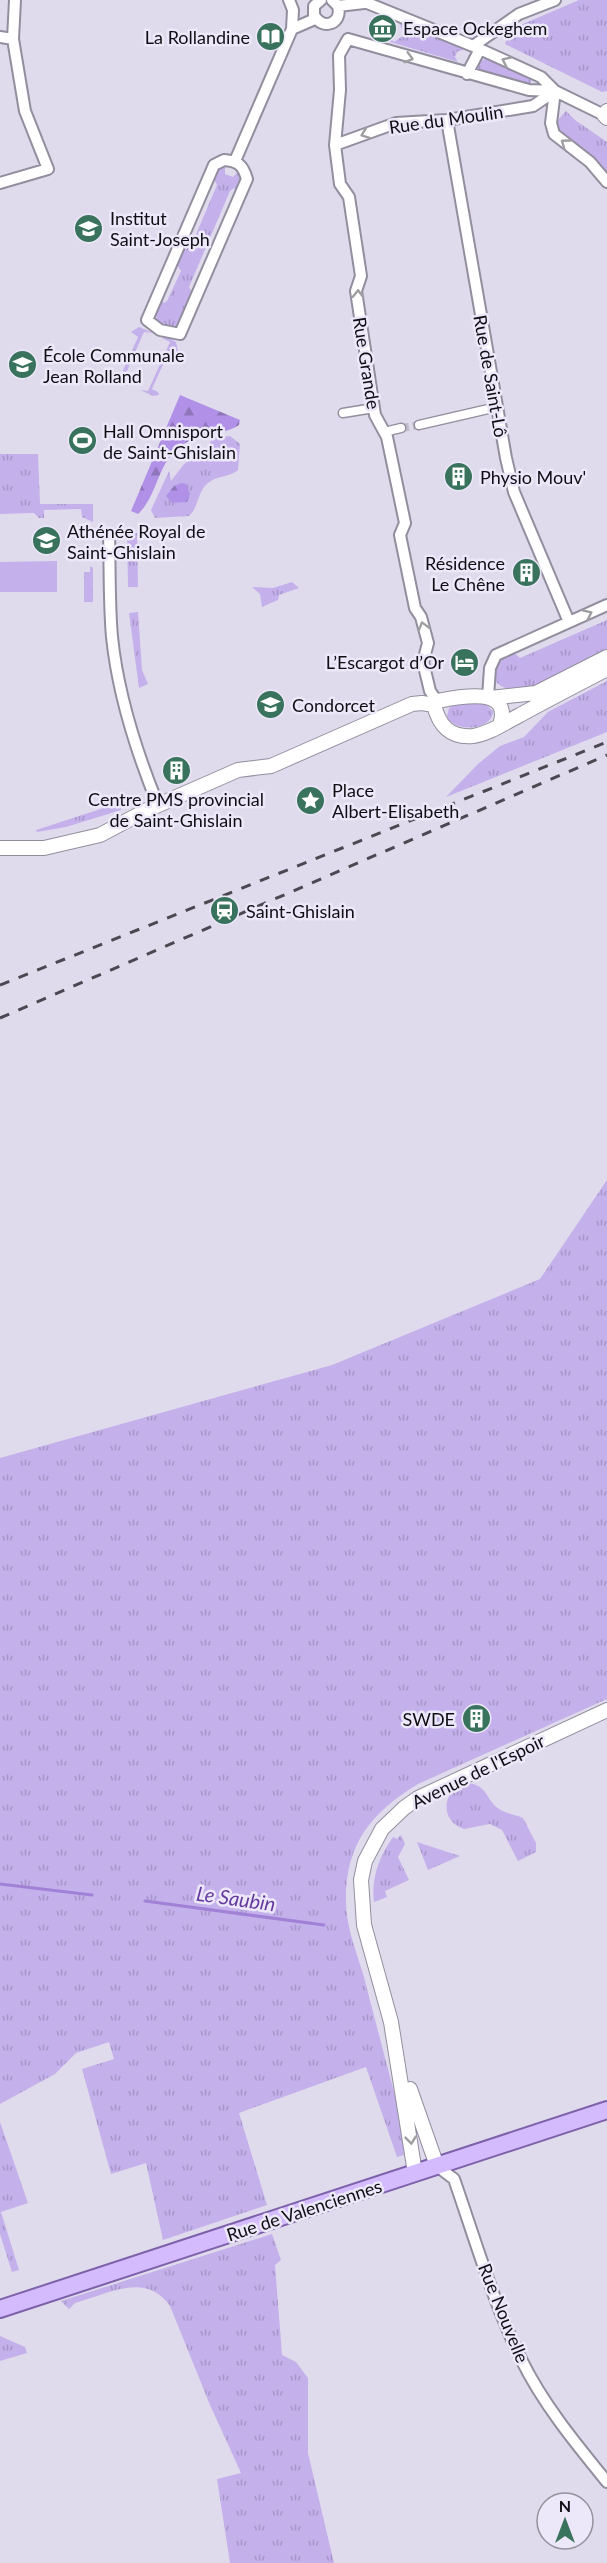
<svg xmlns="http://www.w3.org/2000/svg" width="607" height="2563" font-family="Lato,sans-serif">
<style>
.grass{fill:url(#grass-tufts)}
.forest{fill:url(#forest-firs)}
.pitch{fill:#c4b0eb}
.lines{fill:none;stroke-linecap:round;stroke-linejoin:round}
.stream{stroke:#a081d6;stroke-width:3}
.pedestrian-tunnel{stroke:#c1bccc;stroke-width:8;stroke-dasharray:8 4;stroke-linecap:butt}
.pedestrian-casing{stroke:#938e9e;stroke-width:11}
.minor-casing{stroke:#938e9e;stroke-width:14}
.tertiary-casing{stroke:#938e9e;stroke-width:16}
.primary-casing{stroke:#7d61ab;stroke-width:20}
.pedestrian{stroke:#fff;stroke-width:8}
.minor{stroke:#fff;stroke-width:10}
.tertiary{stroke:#fff;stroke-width:14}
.primary{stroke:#d4bbfd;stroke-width:16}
.rail{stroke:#4b4851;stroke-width:3;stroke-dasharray:10 10;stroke-linecap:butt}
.oneway{stroke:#9f9fa1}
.labels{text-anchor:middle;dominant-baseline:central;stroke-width:5;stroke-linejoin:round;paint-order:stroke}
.poi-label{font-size:18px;fill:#100e14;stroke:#ede8f9;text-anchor:start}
.street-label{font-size:18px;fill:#100e14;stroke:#ede8f9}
.water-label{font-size:20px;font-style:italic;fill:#653a9e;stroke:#ede8f9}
</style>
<defs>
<pattern id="grass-tufts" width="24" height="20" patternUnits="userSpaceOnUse" patternTransform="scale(1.5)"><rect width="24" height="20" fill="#c4b0eb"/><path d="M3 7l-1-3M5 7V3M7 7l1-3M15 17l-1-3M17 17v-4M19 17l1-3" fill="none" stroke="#a796c9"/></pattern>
<pattern id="forest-firs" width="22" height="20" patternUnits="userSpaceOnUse" patternTransform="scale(1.5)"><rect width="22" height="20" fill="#b191e7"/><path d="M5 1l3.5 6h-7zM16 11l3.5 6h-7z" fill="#8f75ba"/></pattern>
</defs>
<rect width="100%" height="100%" fill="#e0dbec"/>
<!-- grass -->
<path class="grass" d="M579,0H607V91L602,92L505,44L509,30Z
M399,22L465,49L457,52L455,57L458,62L377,38L374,33V31L386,34L394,42L404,35Z
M488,58L531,79V84L530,85L481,72L478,68V62Z
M566,111L575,120L607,142V174C595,158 557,137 557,121Z
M223,165L225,167V174L233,177L238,172H241L242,178L237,194L234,188L230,191L189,287L194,296L179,325L167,328L157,320L155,310L161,298L164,303L167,301L181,271L175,262L181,248L186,249L191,246L217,185L212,176L216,169Z
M139,327L153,333L144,332L123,380L129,384L128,386L116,380L113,374L121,375L138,337L131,332Z
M165,336L176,342L178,351L176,353L169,351L152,389L158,392L159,395L153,396L140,390L148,391L170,342L162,338Z
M230,436L240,444L238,470C229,478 217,475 208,483C197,492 199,507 189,516L155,518L151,510L169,471L171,481L184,464L208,449L212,438Z
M0,454H38L40,504H93V522L82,517L81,509L44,510V518H39L34,513L0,514Z
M127,533H137L138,587H128Z
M90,566L93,568V602H84V572H90Z
M292,582L299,588L279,595L278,600L262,607L260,594L252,587L273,588Z
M138,612L142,670L148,684L139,688L129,613Z
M607,620V650C583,663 521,706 497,683C489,668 500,659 513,652L520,658Z
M607,681V732L446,797L478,764L500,746L524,737L548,712Z
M455,704H485L493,711C493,731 453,733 447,716L449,708Z
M119,803L121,810L66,827L37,832L36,830Z
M607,1180V1699L418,1784C371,1813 345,1844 346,1902C346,1927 357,1953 364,1977C374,2016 384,2054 394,2092L400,2117L404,2155L397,2157L366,2067L239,2113L267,2205L163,2240L146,2163L111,2174L82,2069L114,2059L109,2042L76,2053L55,2074L0,2104V1458L332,1365L540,1279Z
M469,1783C489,1787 485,1799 499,1809C505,1813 515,1815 523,1818L536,1843V1852L518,1861L502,1830L490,1824L464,1829C438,1820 442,1787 469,1783Z
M401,1835L405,1844L398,1857L409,1880L385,1891L387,1897L374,1902C371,1878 379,1857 393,1837L397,1839Z
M417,1842L423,1844L460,1856L428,1870Z
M0,2122L28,2203L1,2212L19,2270L12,2272L0,2234Z
M272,2234L281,2260L275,2265L282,2355L296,2362L308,2378V2453L334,2563H230L217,2479L241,2473L210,2405L170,2306C146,2271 108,2294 75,2303L69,2309L61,2301Z
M0,2336L25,2347L27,2353L0,2361Z"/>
<!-- forest -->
<path class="forest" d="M180,395L240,420L239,425C219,438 199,429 175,451C157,468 156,498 138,514L131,511Z
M181,483L186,484L190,494L187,502L172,503L166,496L174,486Z"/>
<!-- pitch -->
<path class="pitch" d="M57,561V592H0V562Z"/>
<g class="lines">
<!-- stream -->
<path class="stream" d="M0,1884L92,1895
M145,1901L324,1925"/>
<!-- pedestrian-tunnel -->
<path class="pedestrian-tunnel" d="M401,428L419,425"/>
<defs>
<path id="pedestrian" d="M343,413L374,408
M419,425L497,407
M384,432L401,428"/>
<path id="minor" d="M289,0L293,10L292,29
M321,0L314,6V15C322,31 343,24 338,6L332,0
M360,0L473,46L541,77L555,91L604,115
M338,6L364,3
M0,37L13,39
M348,39L339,55L340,90L335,145L340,184L349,197L361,276L356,291L375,415L387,437L405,523L400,535L415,608L421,617L428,643L423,662L430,691L437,701
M348,39L529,90L555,91
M473,46L519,14L555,0
M467,74L480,49
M555,91L551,123L554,134L590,162L607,182
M447,120L506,458L514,492L569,622
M335,145L396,123L447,120L533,106L555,91
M224,160C238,161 243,165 247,179L180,334L160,330L147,320L214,165Z
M235,161L292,29L315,19
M0,183L48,169L25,111L13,39L15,0
M109,535C110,569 109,603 112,637C118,695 136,751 158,805
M488,697L490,668L496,655L607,605
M437,2166L454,2179C475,2239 493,2302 521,2359C543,2404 576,2444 607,2482"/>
<path id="tertiary" d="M607,111L604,115L607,118
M490,698L536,693L607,657
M434,705C439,725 449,738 473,736C489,734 506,722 520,715C549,699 578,684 607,669
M434,705L437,701C458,697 513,685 500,725
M0,848H44L100,835L147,810L238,770L271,766L412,704L422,703L434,705
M410,2089L437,2166
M415,2173L391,2022L364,1925L361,1880L365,1861L382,1829L404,1808L418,1798L607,1710"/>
<path id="primary" d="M0,2309L607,2110"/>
</defs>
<!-- pedestrian casing -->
<use href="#pedestrian" class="pedestrian-casing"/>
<!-- minor casing -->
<use href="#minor" class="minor-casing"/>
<!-- tertiary casing -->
<use href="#tertiary" class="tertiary-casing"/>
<!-- primary casing -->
<use href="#primary" class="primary-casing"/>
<!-- pedestrian -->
<use href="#pedestrian" class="pedestrian"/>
<!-- minor -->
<use href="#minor" class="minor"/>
<!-- tertiary -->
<use href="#tertiary" class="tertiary"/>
<!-- primary -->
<use href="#primary" class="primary"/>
<!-- rail -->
<path class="rail" d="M0,985L607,742
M0,1018L607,755"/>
</g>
<!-- one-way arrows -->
<defs><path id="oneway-chevron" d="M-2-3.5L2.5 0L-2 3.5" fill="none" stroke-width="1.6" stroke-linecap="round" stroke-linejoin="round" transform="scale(1.5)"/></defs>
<g class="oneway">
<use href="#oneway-chevron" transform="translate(409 58) rotate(16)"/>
<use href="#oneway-chevron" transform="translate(506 61) rotate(-155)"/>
<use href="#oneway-chevron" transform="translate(365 134) rotate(160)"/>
<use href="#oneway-chevron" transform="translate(565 143) rotate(-144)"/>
<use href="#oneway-chevron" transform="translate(358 294) rotate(-89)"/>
<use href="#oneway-chevron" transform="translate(588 614) rotate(-25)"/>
<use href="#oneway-chevron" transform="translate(423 626) rotate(-106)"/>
<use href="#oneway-chevron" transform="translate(411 2140) rotate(84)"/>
</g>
<!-- icons -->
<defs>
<symbol id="museum-disc" viewBox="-11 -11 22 22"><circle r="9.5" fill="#39735d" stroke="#ede8f9"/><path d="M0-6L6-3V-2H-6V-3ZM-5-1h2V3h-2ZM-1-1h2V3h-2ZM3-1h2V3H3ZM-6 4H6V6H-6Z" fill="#fff"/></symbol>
<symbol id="library-disc" viewBox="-11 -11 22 22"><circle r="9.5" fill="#39735d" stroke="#ede8f9"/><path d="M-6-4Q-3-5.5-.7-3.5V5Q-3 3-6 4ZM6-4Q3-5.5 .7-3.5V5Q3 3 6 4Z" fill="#fff"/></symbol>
<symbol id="school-disc" viewBox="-11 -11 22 22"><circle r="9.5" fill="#39735d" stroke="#ede8f9"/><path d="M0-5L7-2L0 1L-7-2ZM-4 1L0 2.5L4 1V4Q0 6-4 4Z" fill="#fff"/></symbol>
<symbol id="stadium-disc" viewBox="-11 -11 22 22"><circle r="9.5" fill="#39735d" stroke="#ede8f9"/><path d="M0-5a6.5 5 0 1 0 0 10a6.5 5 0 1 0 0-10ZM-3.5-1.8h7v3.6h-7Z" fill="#fff"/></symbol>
<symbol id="building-disc" viewBox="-11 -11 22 22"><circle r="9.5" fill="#39735d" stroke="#ede8f9"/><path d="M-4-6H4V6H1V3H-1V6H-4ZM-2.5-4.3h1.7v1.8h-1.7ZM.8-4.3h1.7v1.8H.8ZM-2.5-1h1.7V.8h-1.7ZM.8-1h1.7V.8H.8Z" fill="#fff"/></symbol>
<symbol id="hotel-disc" viewBox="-11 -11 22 22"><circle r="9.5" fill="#39735d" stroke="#ede8f9"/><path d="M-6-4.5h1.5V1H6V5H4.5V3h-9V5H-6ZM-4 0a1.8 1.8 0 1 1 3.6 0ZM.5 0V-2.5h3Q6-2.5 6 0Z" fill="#fff"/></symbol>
<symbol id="university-disc" viewBox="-11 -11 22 22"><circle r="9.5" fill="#39735d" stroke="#ede8f9"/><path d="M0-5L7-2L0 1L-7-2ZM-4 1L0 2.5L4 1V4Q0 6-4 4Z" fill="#fff"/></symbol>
<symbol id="sight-disc" viewBox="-11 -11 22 22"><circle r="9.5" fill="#39735d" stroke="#ede8f9"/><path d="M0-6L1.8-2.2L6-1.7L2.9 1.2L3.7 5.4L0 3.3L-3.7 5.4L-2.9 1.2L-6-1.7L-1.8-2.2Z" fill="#fff"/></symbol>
<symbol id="station-disc" viewBox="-11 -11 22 22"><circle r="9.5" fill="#39735d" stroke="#ede8f9"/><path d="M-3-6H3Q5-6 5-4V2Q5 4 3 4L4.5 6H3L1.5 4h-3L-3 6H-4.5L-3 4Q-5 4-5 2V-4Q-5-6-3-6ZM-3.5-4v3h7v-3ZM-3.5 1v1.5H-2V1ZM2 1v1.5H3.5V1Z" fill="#fff"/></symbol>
</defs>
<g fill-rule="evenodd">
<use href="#museum-disc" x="366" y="12" width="33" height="33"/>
<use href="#library-disc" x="254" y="20" width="33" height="33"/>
<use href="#school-disc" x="72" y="212" width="33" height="33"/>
<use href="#school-disc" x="6" y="348" width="33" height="33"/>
<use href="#stadium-disc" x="66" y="424" width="33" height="33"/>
<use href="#building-disc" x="442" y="460" width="33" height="33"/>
<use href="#school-disc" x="30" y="524" width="33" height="33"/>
<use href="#building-disc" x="510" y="556" width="33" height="33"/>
<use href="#hotel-disc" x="448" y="646" width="33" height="33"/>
<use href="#university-disc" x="254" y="688" width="33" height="33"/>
<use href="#building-disc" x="160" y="754" width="33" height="33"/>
<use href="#sight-disc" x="294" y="784" width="33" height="33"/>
<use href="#station-disc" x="208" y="894" width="33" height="33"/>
<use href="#building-disc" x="460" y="1702" width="33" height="33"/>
</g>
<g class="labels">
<!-- poi labels -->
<g class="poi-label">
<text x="403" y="28">Espace Ockeghem</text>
<text x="250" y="37" text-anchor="end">La Rollandine</text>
<text x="110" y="218">Institut<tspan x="110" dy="21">Saint-Joseph</tspan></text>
<text x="43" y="355">École Communale<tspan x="43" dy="21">Jean Rolland</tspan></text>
<text x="103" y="431">Hall Omnisport<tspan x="103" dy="21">de Saint-Ghislain</tspan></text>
<text x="480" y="477">Physio Mouv'</text>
<text x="67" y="531">Athénée Royal de<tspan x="67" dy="21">Saint-Ghislain</tspan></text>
<text x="505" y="563" text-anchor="end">Résidence<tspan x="505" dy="21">Le Chêne</tspan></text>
<text x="444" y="662" text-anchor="end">L’Escargot d’Or</text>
<text x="292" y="705">Condorcet</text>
<text x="332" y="790">Place<tspan x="332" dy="21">Albert-Elisabeth</tspan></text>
<text x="176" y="799" text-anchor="middle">Centre PMS provincial<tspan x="176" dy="21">de Saint-Ghislain</tspan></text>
<text x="246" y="911">Saint-Ghislain</text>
<text x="455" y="1719" text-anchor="end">SWDE</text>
</g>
<!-- street labels -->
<g class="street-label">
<text transform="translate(446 119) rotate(-8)">Rue du Moulin</text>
<text transform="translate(367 363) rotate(81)">Rue Grande</text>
<text transform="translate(491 376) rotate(80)">Rue de Saint-Lô</text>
<text transform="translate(478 1771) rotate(-26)">Avenue de l'Espoir</text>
<text transform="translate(304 2210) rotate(-18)">Rue de Valenciennes</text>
<text transform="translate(504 2313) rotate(68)">Rue Nouvelle</text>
</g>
<!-- water labels -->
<g class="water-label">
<text transform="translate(236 1898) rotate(8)">Le Saubin</text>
</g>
</g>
<!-- north arrow -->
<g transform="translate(565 2521)"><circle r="28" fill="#ede8f9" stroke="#95919d" stroke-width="1.5"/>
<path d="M0-4.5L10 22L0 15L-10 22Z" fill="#39735d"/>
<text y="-9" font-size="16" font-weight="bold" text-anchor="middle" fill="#100e14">N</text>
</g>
</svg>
